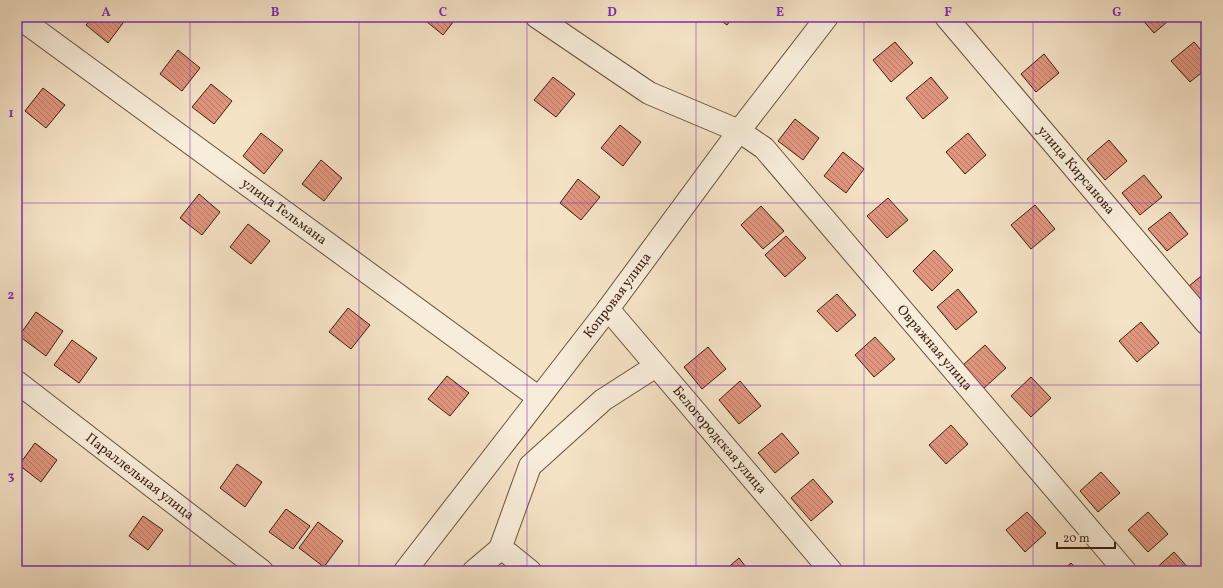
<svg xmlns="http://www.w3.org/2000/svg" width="1223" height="588" font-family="Vollkorn,serif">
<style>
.building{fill:url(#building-back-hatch);stroke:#3c1f0f}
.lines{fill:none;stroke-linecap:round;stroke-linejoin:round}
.minor-casing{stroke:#6a503d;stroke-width:24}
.minor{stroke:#f8edda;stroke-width:22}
.grid{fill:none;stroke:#7b2cbf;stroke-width:1;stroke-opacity:0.55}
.labels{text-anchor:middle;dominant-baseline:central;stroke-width:4;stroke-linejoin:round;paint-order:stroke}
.street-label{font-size:14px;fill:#3c1f0f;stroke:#f8edda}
.neatline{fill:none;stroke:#7b2cbf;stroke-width:1.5}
.grid-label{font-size:13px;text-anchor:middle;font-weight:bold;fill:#7b2cbf}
</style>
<defs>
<pattern id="building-back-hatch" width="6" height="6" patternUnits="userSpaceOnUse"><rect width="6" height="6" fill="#e29680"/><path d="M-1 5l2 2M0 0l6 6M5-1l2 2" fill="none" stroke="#b87a67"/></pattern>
</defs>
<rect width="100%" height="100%" fill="#f5e3c6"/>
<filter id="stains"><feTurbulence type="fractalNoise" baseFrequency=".005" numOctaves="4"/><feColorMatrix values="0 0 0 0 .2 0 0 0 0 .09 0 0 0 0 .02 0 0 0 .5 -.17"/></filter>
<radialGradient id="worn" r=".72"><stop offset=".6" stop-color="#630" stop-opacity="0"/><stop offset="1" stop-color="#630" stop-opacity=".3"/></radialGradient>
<!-- building -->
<path class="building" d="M93,17H123L126,19L108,43L86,25Z
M421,17H457L443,35Z
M716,17H733L727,25Z
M1140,17H1173L1154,33Z
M895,42L913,63L891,82L873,60Z
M1194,42L1206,56V69L1190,82L1171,61Z
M178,50L200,68L182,91L160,74Z
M1044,54L1059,73L1036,92L1021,74Z
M553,77L575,94L556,117L534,100Z
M931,77L948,98L923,119L906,98Z
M211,84L232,101L214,124L192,107Z
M43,88L65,105L46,128L25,111Z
M795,119L819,138L803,160L778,141Z
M620,125L641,142L623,166L601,148Z
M261,133L283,150L264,174L243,156Z
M968,133L986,155L965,174L946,152Z
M1109,140L1127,161L1105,180L1087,159Z
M843,152L864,169L846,193L824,176Z
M321,160L342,178L324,201L302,184Z
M1144,175L1162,197L1140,215L1122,193Z
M578,179L600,197L581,220L560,203Z
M199,194L220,212L202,235L180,218Z
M888,198L908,220L887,238L867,216Z
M1035,205L1055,229L1031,249L1011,225Z
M761,206L784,231L763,249L741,225Z
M1170,212L1188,234L1167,251L1148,229Z
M248,224L270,241L251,264L230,247Z
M786,236L806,258L785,277L765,255Z
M934,250L953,270L932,291L913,271Z
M1206,272V306L1189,286Z
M958,289L977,312L956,330L937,307Z
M837,294L856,315L837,332L817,311Z
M348,308L370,325L351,349L329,332Z
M36,312L63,331L46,356L19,336Z
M1141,322L1159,343L1137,362L1119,341Z
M875,337L895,359L874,377L855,355Z
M72,340L97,358L79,383L54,365Z
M985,345L1006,368L983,389L962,366Z
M708,347L726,369L702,389L684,367Z
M447,376L469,393L450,416L428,399Z
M1031,377L1051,398L1031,417L1011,396Z
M740,381L761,406L739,424L719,400Z
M951,425L968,444L946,464L929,445Z
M782,433L799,453L775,473L758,453Z
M35,443L57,460L41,482L19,465Z
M237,464L262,482L245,507L220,488Z
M1101,472L1120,493L1098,512L1080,491Z
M813,479L833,502L811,521L791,498Z
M286,509L310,526L293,549L269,532Z
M1027,512L1046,533L1025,552L1006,530Z
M1148,512L1168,534L1148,552L1128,530Z
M143,516L163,530L148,550L129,536Z
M318,522L343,541L324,567L299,548Z
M1174,552L1191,571H1153Z
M739,558L749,571H724Z
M1071,563L1078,571H1062Z
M896,566L900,571H890Z"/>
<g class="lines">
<defs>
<g id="minor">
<path id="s1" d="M537,17L649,93L739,131L764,148L1125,571"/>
<path id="s2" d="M946,17L1206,323"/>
<path id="s3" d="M29,25L539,398"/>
<path id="s4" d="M608,309L831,571"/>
<path id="s5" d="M17,382L262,571"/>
<path id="s6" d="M405,571L608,309L739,131L827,17"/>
<path d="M474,571L500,549"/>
<path d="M530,571L509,554L500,549L530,466L603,400L656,366"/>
</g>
</defs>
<!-- minor casing -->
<use href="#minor" class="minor-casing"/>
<!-- minor -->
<use href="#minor" class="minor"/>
</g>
<!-- grid -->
<path class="grid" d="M190,17V571M359,17V571M527,17V571M696,17V571M864,17V571M1033,17V571M17,203H1206M17,385H1206"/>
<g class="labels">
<!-- street labels -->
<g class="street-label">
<text stroke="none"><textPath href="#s2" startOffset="201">улица Кирсанова</textPath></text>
<text stroke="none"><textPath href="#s3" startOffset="316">улица Тельмана</textPath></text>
<text stroke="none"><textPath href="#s6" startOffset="348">Копровая улица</textPath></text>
<text stroke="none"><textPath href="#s1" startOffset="526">Овражная улица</textPath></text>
<text stroke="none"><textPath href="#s4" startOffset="172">Белогородская улица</textPath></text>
<text stroke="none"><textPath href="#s5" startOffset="155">Параллельная улица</textPath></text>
</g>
</g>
<!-- margin -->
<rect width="1223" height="588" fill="none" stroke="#f5e3c6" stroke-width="44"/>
<!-- scale -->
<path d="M1057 542v6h58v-6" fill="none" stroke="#3c1f0f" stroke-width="2"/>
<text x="1063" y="542" font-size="12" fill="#3c1f0f" stroke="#f8edda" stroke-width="3" paint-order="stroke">20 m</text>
<rect x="22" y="22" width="1179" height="544" class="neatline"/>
<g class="grid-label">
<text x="106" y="16">A</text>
<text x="275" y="16">B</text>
<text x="443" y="16">C</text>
<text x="612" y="16">D</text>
<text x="780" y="16">E</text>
<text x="948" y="16">F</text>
<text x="1117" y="16">G</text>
<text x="11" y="117">1</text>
<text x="11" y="299">2</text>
<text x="11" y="480">3</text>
</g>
<rect width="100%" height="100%" filter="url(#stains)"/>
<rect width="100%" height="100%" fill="url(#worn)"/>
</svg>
